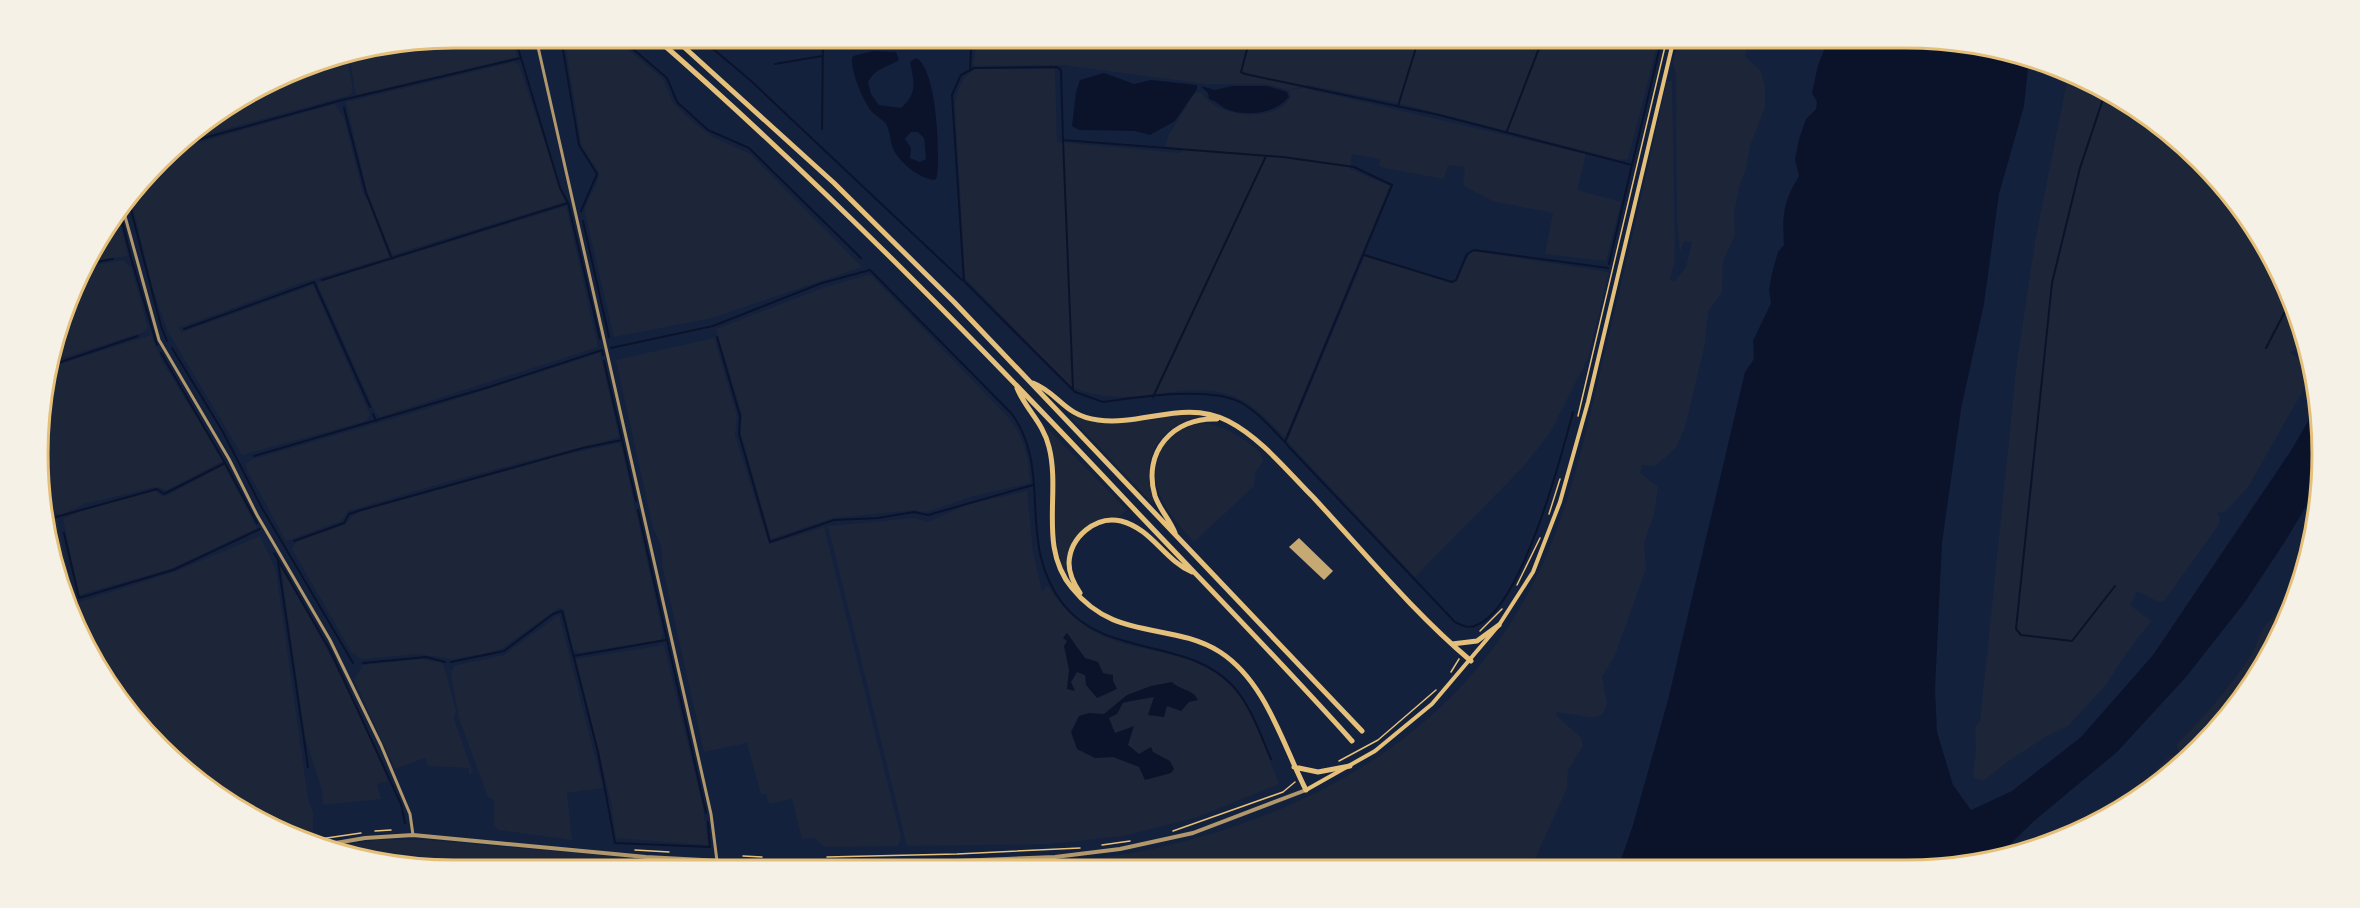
<svg xmlns="http://www.w3.org/2000/svg" width="2360" height="908" font-family="Montserrat,sans-serif">
<style>
.green{fill:#1d2539}
.water{fill:#0b132b;fill-rule:evenodd}
.lines{fill:none;stroke-linecap:round;stroke-linejoin:round}
.stream{stroke:#0b132b;stroke-width:2}
.building{fill:#c6a872}
.path{stroke:#e5c07b;stroke-width:1.5}
.minor{stroke:#b1986c;stroke-width:3}
.tertiary{stroke:#b1986c;stroke-width:4}
.secondary{stroke:#e5c07b;stroke-width:4}
.motorway{stroke:#e5c07b;stroke-width:5}
.rim{fill:none;stroke:#e5c07b;stroke-width:3}
</style>
<rect width="100%" height="100%" fill="#14213d"/>
<!-- green -->
<path class="green" d="M454,38H512L517,57L356,95L349,55Z
M564,38H615L663,79L673,103L693,122L713,137L750,154L862,267L712,318L614,337L585,213C585,198 599,188 599,172L582,147Z
M978,38H1659L1628,159L1620,160L1398,103L1308,85L1288,90L1266,84H1206L1063,65L975,66L973,63Z
M1679,38H1781L1778,43L1748,46L1745,56L1761,71L1765,87V107L1750,146L1746,169L1740,184L1734,213L1735,235L1723,261L1722,292L1708,312L1705,344L1685,427L1676,448L1655,466L1642,465L1640,473L1658,487L1654,514L1644,543L1646,569L1615,655L1602,677L1607,703L1603,714L1593,718L1557,712L1556,715L1581,738L1583,746L1568,770L1567,788L1531,868H1427L1422,863L1416,868L743,870L746,866C829,868 911,869 994,865C1043,863 1093,861 1142,851C1306,818 1458,735 1535,580C1569,512 1585,437 1602,364C1625,270 1646,176 1667,81H1672L1675,259L1670,280L1675,281L1686,267L1692,242L1684,241L1680,252L1677,218L1676,75L1673,63Z
M347,55L353,91L350,95L179,142C225,102 286,65 347,55Z
M514,62L519,65L565,202L392,255L367,191L346,102Z
M975,69H1055L1057,142L1181,153L1182,149L1166,146L1168,136L1194,94L1200,92C1204,96 1209,102 1214,105C1233,117 1280,121 1291,96L1289,90L1304,88L1586,154L1577,190L1621,202L1606,261L1545,254L1553,213L1492,201L1463,185L1465,167L1448,165L1444,179L1384,168L1379,166L1380,159L1352,154L1350,169L1390,186L1285,438C1271,424 1258,408 1240,399C1185,373 1129,416 1069,385L965,278L955,104C958,90 961,77 975,69Z
M2069,72C2191,118 2281,236 2310,360L2293,350L2290,353L2311,365L2313,373L2248,487L2225,512L2217,513L2220,518L2218,526L2164,601L2159,602L2137,591L2130,605L2151,621L2125,655L2105,686L2068,726L2047,736L2010,760L1983,781L1973,777L1976,749L1975,727L1980,722L2017,362L2035,242Z
M335,104L344,118L363,194L370,204L389,257L298,284L178,328L182,332L313,285L370,415L366,421L242,455L167,330L153,289L131,200L172,150Z
M566,206L598,347L380,417L376,414L317,283Z
M118,215L128,256L86,262L93,246Z
M1473,251L1609,272L1588,358L1550,433L1523,467L1415,577L1287,441L1365,256L1452,283C1463,276 1462,259 1473,251Z
M123,260L131,267L148,328L144,332L50,362L60,320L84,267Z
M868,275L872,276L1008,417C1024,438 1029,457 1030,483L970,497L927,512L914,510L833,518L771,539L741,434L742,414L716,329L823,288Z
M151,335L162,361L223,461L167,490L155,487L84,504L61,515L54,513C45,460 36,422 48,368Z
M714,338L737,416L735,435L769,544L824,527L901,837L898,846L825,847L814,838L802,839L792,799L769,804L766,794H761L747,743L704,752L662,564V548L653,528L616,360Z
M600,353L619,436L617,438L450,481L348,511L341,521L286,541L246,468V463L253,459L416,412Z
M1182,413L1201,416C1171,423 1146,444 1149,478C1149,486 1155,497 1153,504L1069,415L1103,424Z
M1207,423C1229,428 1244,439 1261,453L1263,461L1255,473L1254,486L1194,542C1170,516 1140,482 1164,445C1174,431 1190,424 1207,423Z
M1044,425L1127,510L1118,518L1101,520L1074,541L1068,573L1065,574C1046,525 1064,474 1044,425Z
M618,443L622,448L663,634L660,640L579,653L573,649L564,609L559,608L501,649L482,654L452,659L418,654L362,659L352,653L292,549L296,542L346,524L351,517L359,512L560,456Z
M224,465L257,528L173,568L79,595L63,519L80,511L155,491L162,496L168,495Z
M1027,491L1033,552L1042,591L1048,586C1101,671 1175,631 1231,686C1255,711 1266,752 1279,784L1198,817L1123,836L1050,844L907,846L828,526L915,518L928,522L969,504Z
M45,518L57,519L74,599L79,602L174,572L260,536L276,570L308,799L313,812V832L293,836L269,827L201,785L108,685L85,643L80,609L76,615L78,629C62,600 46,552 45,518Z
M281,568C322,636 358,707 388,781L377,784L381,799L323,805L322,790L305,737Z
M2304,572L2252,685L2181,767L2111,814L2170,756L2179,754L2177,744C2205,716 2230,687 2252,654C2259,642 2260,627 2272,619Z
M559,615L603,788L567,793L572,840L498,830L494,824V800L488,797L459,718L451,675L454,666L504,655Z
M664,645L703,807L708,845L616,838L611,802L576,659Z
M422,659L443,663L456,710L454,719L473,773L469,774V768L429,766L425,758L395,769L354,680L363,665Z
M378,840H427L715,865L724,870H454L346,856L324,848Z"/>
<!-- water -->
<path class="water" d="M1829,38H1906L2014,52L2029,58L2024,106L1999,194L1984,304L1961,409L1942,543L1935,689L1937,732L1953,785L1971,810L2012,791L2081,737L2153,655L2290,452L2319,403L2322,480L2284,543L2245,602L2186,677L2117,752L2034,821L1998,856L1961,867L1618,868L1633,825L1668,700L1745,372L1754,359L1753,341L1771,303L1769,290L1772,273L1778,252L1784,245C1782,215 1783,202 1799,176L1795,160L1799,139L1806,119L1816,109L1817,102L1812,93L1818,65Z
M896,52L899,60C886,68 877,67 868,82L871,94L879,105L901,108C918,93 914,82 910,62L916,58C937,68 940,153 937,177L935,180C919,179 897,161 892,146C890,139 890,131 886,124C882,119 876,116 872,112C864,103 848,67 853,56L873,51ZM911,132H918L924,138L926,159L920,162L910,158L911,148L905,139Z
M1104,73L1134,84L1151,80L1197,85V89L1175,121L1150,135L1135,131L1079,130L1072,126L1076,92L1080,80Z
M1201,86L1215,90L1232,86H1268L1287,92L1289,97C1276,113 1248,117 1229,110C1222,108 1217,101 1209,99L1208,93Z
M1067,633L1085,658L1098,662L1103,673L1113,675V681L1117,689L1097,698L1086,685L1085,675L1077,672L1071,682L1075,691L1067,689L1069,670L1064,646L1067,641L1063,638Z
M1172,682C1180,690 1194,690 1198,700L1189,702L1181,711L1167,706L1164,717L1148,715L1154,697C1149,698 1125,702 1123,703L1117,714L1109,718L1115,733L1134,726L1128,745L1139,754L1151,747L1153,752L1170,761L1174,769L1171,773L1145,780L1139,767L1113,757L1095,758L1077,749L1071,732L1079,716L1089,713L1104,714L1127,695L1151,686Z"/>
<g class="lines">
<!-- stream -->
<path class="stream" d="M515,38L521,58
M561,38L579,145L597,174L581,211
M620,38L667,78L677,102L708,130L749,148L861,258
M700,38L750,80L962,280
M950,38L973,44
M1250,38L1241,72L1245,74L1439,115L1632,165L1662,38
M775,64L822,56
M970,70L971,50L975,38
M2106,90L2080,168L2052,283L2016,629L2021,635L2072,641L2115,586
M1398,106L1419,38
M344,108L366,193L392,259
M822,129L823,38
M1507,131L1543,38
M1063,140L1073,389
M175,146L342,100L521,58L560,188L568,203
M129,202L161,326L167,341
M120,213L131,258L157,345
M583,221L609,337
M1364,255L1452,282L1456,280L1467,254L1474,250L1608,268
M85,264L113,259
M1609,264L1632,165
M322,280L568,203L600,339
M184,329L314,282L370,407
M717,337L740,416L739,434L770,542L834,520L878,518L914,512L928,515L1033,485
M172,348L223,432L262,508L353,663
M611,348L713,326L822,283L870,270L1012,414C1054,473 1015,542 1063,604C1105,658 1188,637 1233,686C1251,706 1260,734 1271,759
M2266,348L2291,300
M161,353L225,463L257,523
M604,361L636,501
M49,366L138,336
M1153,397L1266,156
M373,414L376,421
M1285,442L1392,185L1354,167L1283,157L1063,140L1061,70L1057,67L974,68L961,75L952,95L964,281L1075,392L1103,402C1138,397 1209,386 1240,402C1258,412 1271,428 1285,442L1288,446L1455,622C1463,626 1469,629 1477,625C1522,607 1561,457 1573,412
M254,456L489,387L602,350L603,355
M43,472L51,504
M638,510L706,813
M56,517L157,489L164,494L225,463
M64,533L79,598L173,570L260,529
M294,541L344,523L349,514L361,510L583,448L622,440
M274,553L331,652L401,804L405,823
M278,562L308,767
M574,656L666,640
M451,662L504,651L553,614L562,611L598,752L615,843L710,847L708,822
M363,663L426,657L445,662
M298,838L313,835"/>
</g>
<!-- building -->
<path class="building" d="M1299,538L1333,571L1324,580L1289,547Z"/>
<g class="lines">
<!-- path -->
<path class="path" d="M1578,416L1667,38
M2312,474L2321,459
M1549,514L1560,479
M1517,585L1540,538
M1480,631L1502,609
M1451,672L1459,659
M1339,761L1378,740L1436,690
M375,831L391,830
M1173,831L1283,792L1295,782
M306,841L361,833
M1102,845L1130,841
M635,850L669,852
M743,856L762,857
M827,857L957,854L1080,848"/>
<!-- minor -->
<path class="minor" d="M536,38L711,814L717,861
M123,209L159,340L229,459L257,515L330,640L381,745L410,814L413,835"/>
<!-- tertiary -->
<path class="tertiary" d="M318,846L365,838L413,835L646,857L759,863L931,862L1055,857L1120,849L1193,833L1306,790"/>
<!-- secondary -->
<path class="secondary" d="M1306,790L1375,751L1432,704L1499,625L1533,572L1560,502L1588,402L1674,38"/>
<!-- motorway -->
<path class="motorway" d="M656,38C825,186 980,345 1134,509C1207,586 1281,662 1352,741
M674,38L834,183L954,302L1362,731
M1033,383C1059,393 1064,416 1098,420C1143,426 1184,399 1228,421C1261,438 1287,471 1313,497C1365,553 1413,612 1471,661
M1017,388C1026,410 1043,422 1049,447C1061,494 1038,547 1072,588C1115,642 1170,621 1220,652C1266,682 1282,743 1306,790
M1175,533C1170,520 1160,510 1155,496C1142,452 1173,417 1217,419
M1080,593C1074,584 1069,574 1069,563C1070,537 1096,515 1121,521C1152,529 1164,560 1192,572
M1452,644L1477,641L1499,625
M1294,767L1318,772L1350,766"/>
</g>
<!-- crop -->
<path d="M0 0H2360V908H0ZM454 48H1906A406 406 0 0 1 2312 454V454A406 406 0 0 1 1906 860H454A406 406 0 0 1 48 454V454A406 406 0 0 1 454 48Z" fill="#f6f1e7" fill-rule="evenodd"/>
<path class="rim" d="M454 48H1906A406 406 0 0 1 2312 454V454A406 406 0 0 1 1906 860H454A406 406 0 0 1 48 454V454A406 406 0 0 1 454 48Z"/>
</svg>
